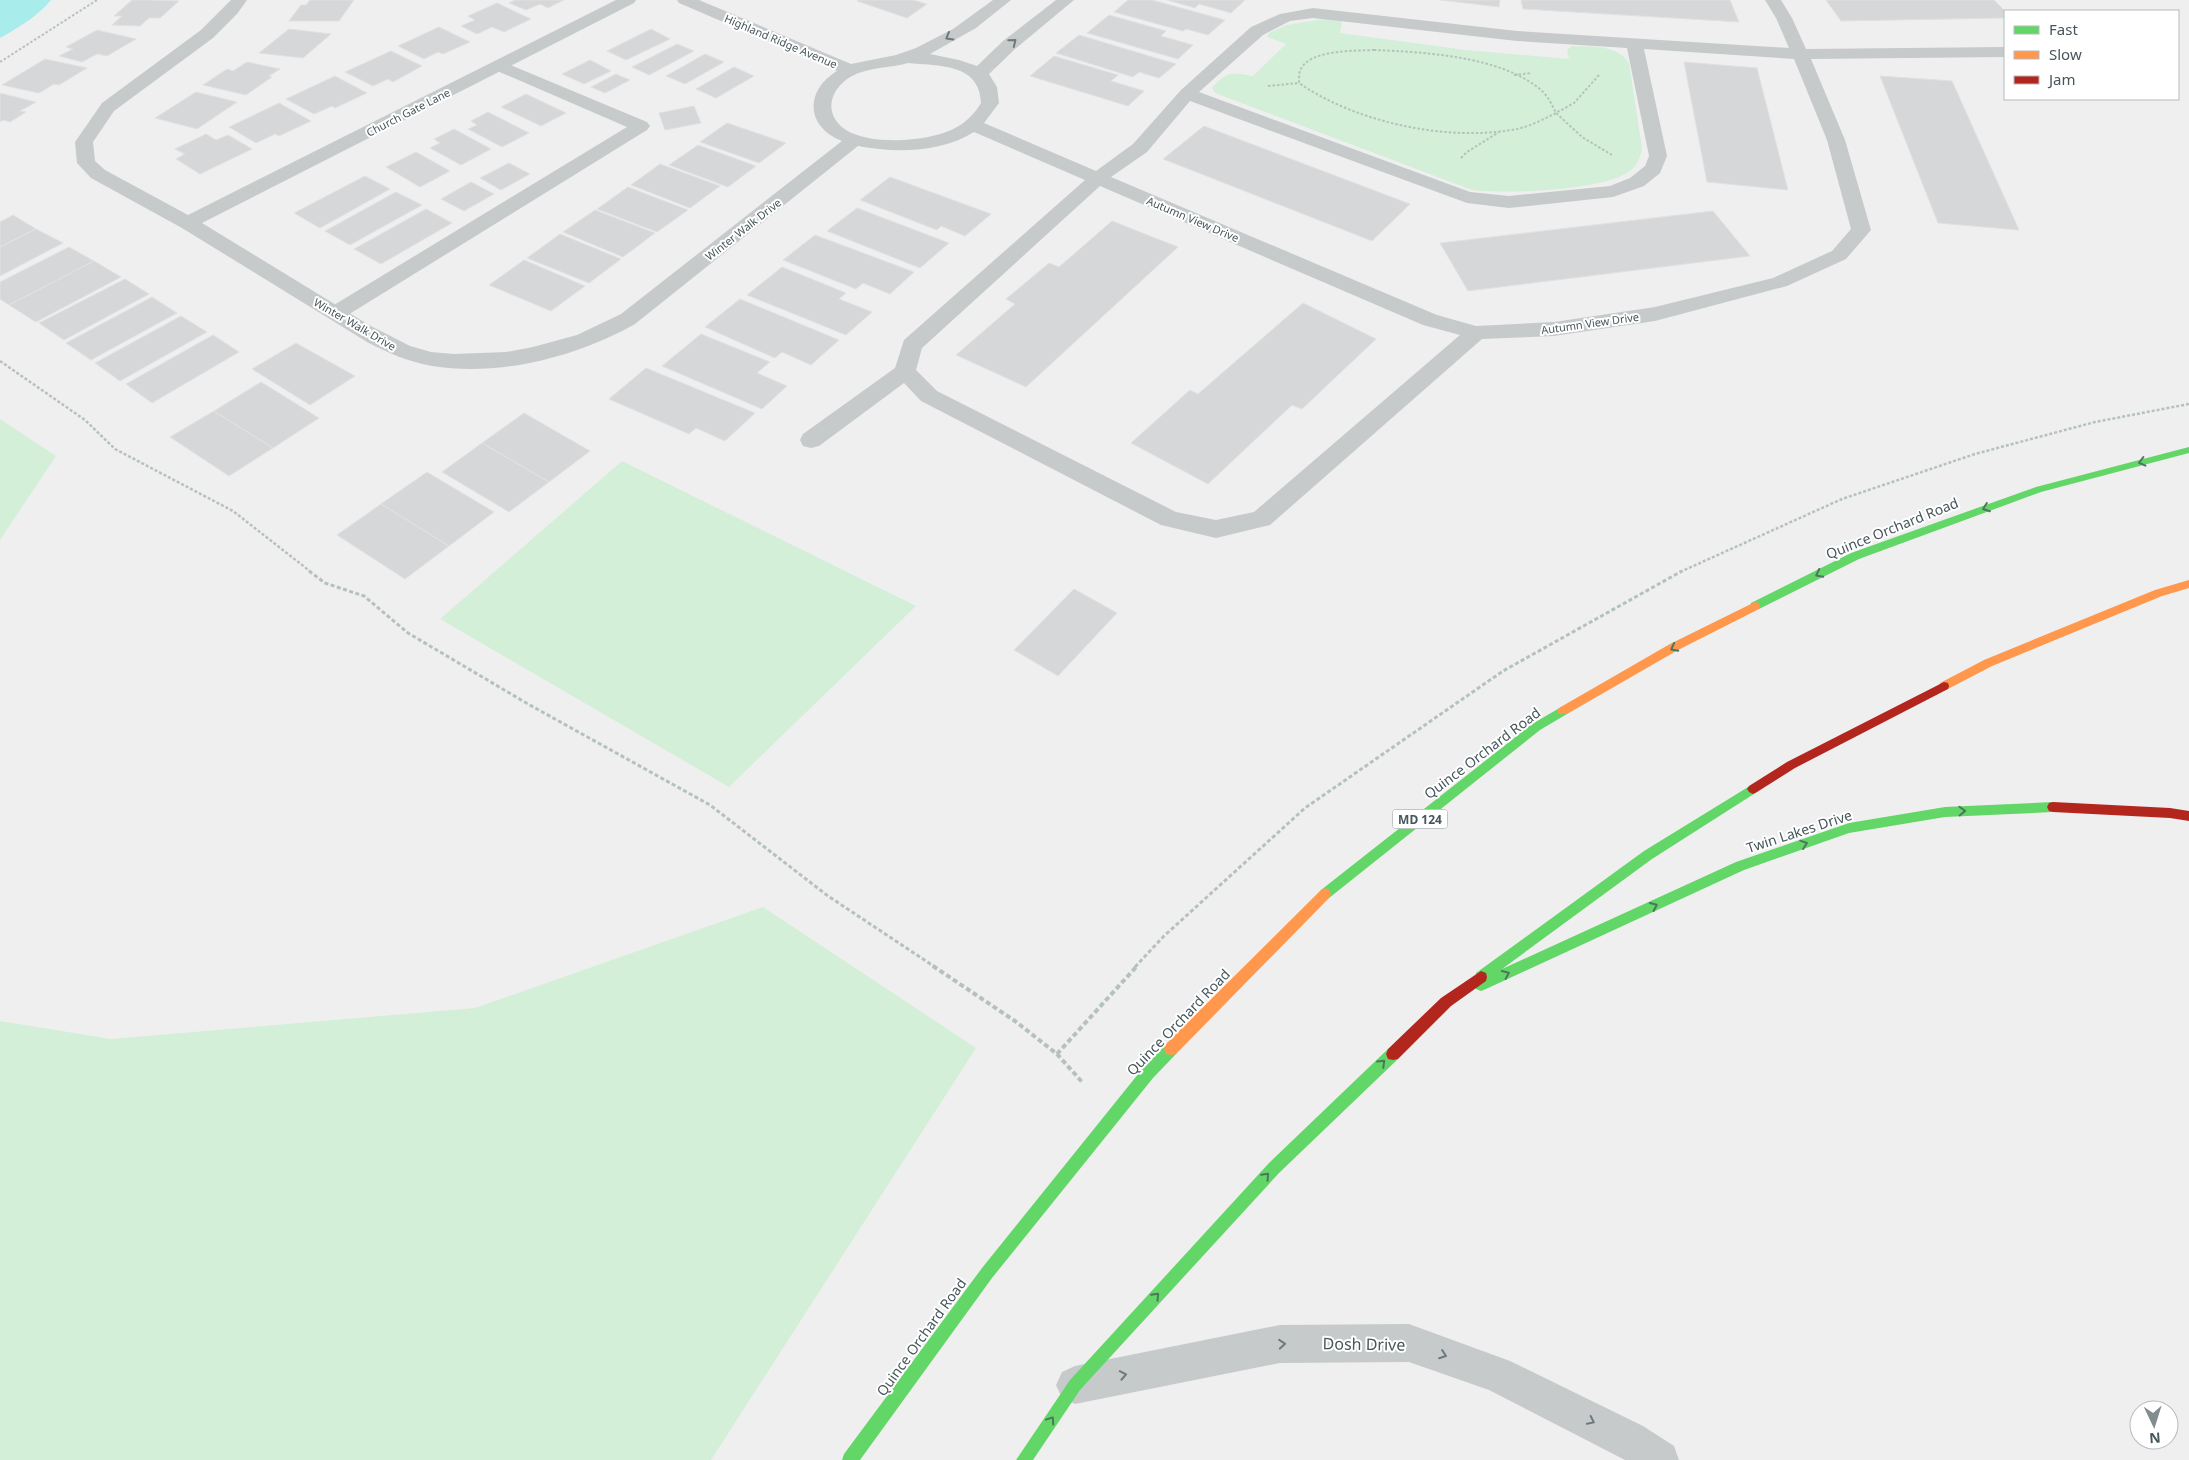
<svg xmlns="http://www.w3.org/2000/svg" width="2189" height="1460" font-family="'Noto Sans',sans-serif">
<style>
.green{fill:#d3efd8}
.water{fill:#a8ecec}
.building{fill:#d6d7d8;stroke:#e1e1e2}
.lines{fill:none;stroke-linecap:round;stroke-linejoin:round}
.path-far3{stroke:#b5c2bc;stroke-width:2;stroke-dasharray:2.5 2;stroke-linecap:butt}
.path-far2{stroke:#b5c2bc;stroke-width:2.5;stroke-dasharray:3 2;stroke-linecap:butt}
.path-far1{stroke:#b5c2bc;stroke-width:3;stroke-dasharray:4 2.5;stroke-linecap:butt}
.path{stroke:#b5c2bc;stroke-width:4;stroke-dasharray:5 3;stroke-linecap:butt}
.lane{fill:#c6cacb;fill-rule:evenodd}
.street{fill:#c6cacb;fill-rule:evenodd}
.fast{fill:#63d668;fill-rule:evenodd}
.slow{fill:#ff974d;fill-rule:evenodd}
.jam{fill:#b3261e;fill-rule:evenodd}
.oneway{stroke:#6c797d}
.oneway2{stroke:#4d765e}
.labels{text-anchor:middle;dominant-baseline:central;stroke-width:4;stroke-linejoin:round;paint-order:stroke}
.far-street-label{font-size:11px;fill:#46565b;stroke:#fff}
.shield{fill:#fff;stroke:#7e898c;stroke-width:1}
.shield-label{font-size:12px;font-weight:bold;fill:#46565b}
.street-label{font-size:14px;fill:#46565b;stroke:#fff}
.near-street-label{font-size:16px;fill:#46565b;stroke:#fff}
</style>
<rect width="100%" height="100%" fill="#f0efef"/>
<!-- green -->
<path class="green" d="M1323,19L1342,21L1340,33L1466,50L1569,59L1567,50L1572,46C1592,47 1616,44 1629,63L1642,148C1641,156 1638,165 1630,171C1603,191 1507,194 1472,190L1215,93L1212,87C1229,71 1230,72 1253,76L1286,44L1267,37L1269,33L1287,25Z
M0,419L56,456L0,540Z
M622,461L916,606L729,787L440,619Z
M763,907L976,1048L711,1460H0V1021L111,1039L475,1008Z"/>
<!-- water -->
<path class="water" d="M0,0H51C38,16 18,28 0,38Z"/>
<!-- building -->
<path class="building" d="M132,0H150L179,1L160,18H149L140,26L112,25L122,16H114Z
M310,0H354L339,21H289L301,5H306Z
M515,0H564L548,8L540,4L526,10L509,3Z
M859,0H913L927,4L907,18L857,1Z
M1128,0H1152L1225,20L1208,35L1186,29L1183,31L1114,12Z
M1167,0H1245L1231,13L1199,4L1195,8Z
M1440,0H1500L1499,7Z
M1521,0H1730L1739,22L1523,9Z
M1826,0H1994L2005,11V18L1841,21Z
M497,3L531,19L504,32L492,27L477,34L461,26L475,20L468,16Z
M1109,15L1166,31L1161,36L1193,45L1178,59L1087,33Z
M439,27L470,42L443,54L438,52L424,59L398,46Z
M289,29L331,34L303,58L259,53Z
M651,29L670,39L626,60L607,51Z
M97,30L136,39L107,56L97,54L82,62L59,56L73,49L66,47Z
M1079,35L1176,64L1159,78L1139,72L1133,77L1056,53Z
M677,44L694,51L649,75L632,67Z
M391,51L422,66L393,82L388,79L373,86L345,72Z
M705,54L724,62L685,84L666,76Z
M1054,56L1118,75L1111,81L1144,91L1128,106L1030,76Z
M45,59L87,68L59,85L54,84L39,93L2,85Z
M590,60L611,71L584,84L562,74Z
M247,62L280,69L269,76L272,77L246,95L203,85L227,69L233,71Z
M1684,62L1757,68L1788,190L1707,182Z
M734,67L754,76L716,98L696,89Z
M616,74L630,80L605,93L591,87Z
M335,76L367,93L335,108L332,106L314,114L286,99Z
M1880,76L1952,81L2019,230L1938,223Z
M196,92L237,102L197,129L155,118Z
M0,93L36,102L20,111L26,112L10,122L3,120L0,122Z
M526,94L566,113L541,126L501,107Z
M279,103L311,121L279,136L275,134L256,143L229,127Z
M694,106L701,123L665,130L659,113Z
M488,112L529,133L502,147L468,129L477,125L471,121Z
M727,123L786,143L759,163L700,142Z
M1204,126L1410,204L1372,241L1163,159Z
M454,129L491,149L461,165L430,148L440,143L434,139Z
M206,134L216,140L228,135L252,149L200,174L176,159L185,154L175,149Z
M698,145L756,166L728,187L669,165Z
M416,152L450,171L420,187L386,167Z
M509,163L530,174L501,190L480,178Z
M660,164L720,186L690,208L631,185Z
M365,176L390,189L320,228L294,213Z
M890,177L991,214L965,236L941,226L937,230L860,200Z
M471,182L494,194L464,211L441,199Z
M628,187L688,210L657,232L597,209Z
M396,192L422,205L350,245L325,231Z
M857,208L949,243L920,268L827,231Z
M426,209L452,223L381,264L354,249Z
M595,210L655,233L623,257L563,232Z
M1713,211L1750,256L1468,291L1440,243Z
M13,215L36,229L0,247V222Z
M1112,221L1178,247L1026,387L956,355L1015,304L1006,299L1049,263L1059,267Z
M36,229L63,243L0,276V247Z
M560,234L621,259L589,283L527,258Z
M815,235L914,272L890,294L863,283L856,289L783,260Z
M69,247L94,261L9,305L0,299V282Z
M524,260L585,286L551,311L489,285Z
M94,261L121,277L36,322L9,305Z
M782,267L846,293L839,299L872,312L846,335L747,295Z
M125,279L149,294L64,340L39,323Z
M152,297L177,313L91,360L66,343Z
M740,299L839,340L811,365L782,352L775,358L705,327Z
M1303,303L1376,339L1302,409L1292,405L1208,484L1131,443L1190,390L1198,394Z
M181,316L207,332L120,381L95,363Z
M701,334L770,362L757,373L787,386L762,409L662,366Z
M213,335L239,352L152,403L126,384Z
M296,343L355,376L310,405L252,369Z
M646,368L755,413L725,441L696,428L689,434L609,399Z
M261,382L319,418L273,448L214,411Z
M214,411L273,448L229,476L170,437Z
M524,413L590,451L549,482L482,443Z
M482,443L549,482L509,512L442,472Z
M427,472L494,512L449,546L381,504Z
M381,504L449,546L405,579L337,535Z
M1074,589L1117,613L1058,676L1014,650Z"/>
<g class="lines">
<!-- path-far3 -->
<path class="path-far3" d="M1374,50C1424,52 1501,56 1541,90C1548,96 1552,105 1556,113C1544,119 1531,126 1517,129C1448,142 1357,123 1299,83C1299,79 1299,74 1300,71C1308,49 1355,51 1374,50Z
M0,62L97,0
M1514,75L1532,73
M1599,75L1574,103L1556,113L1582,137L1612,155
M1268,86L1299,83
M1461,158L1467,152L1499,132"/>
<!-- path-far2 -->
<path class="path-far2" d="M0,361L85,420L115,449L233,511L311,572
M1680,572L1842,499L1975,454L2095,422L2189,404"/>
<!-- path-far1 -->
<path class="path-far1" d="M309,571L325,583L364,596L408,633L528,704L710,805L828,896L935,967
M1135,967L1164,936L1305,808L1503,671L1682,571"/>
<!-- path -->
<path class="path" d="M933,966L1015,1021L1057,1054L1082,1082
M1057,1054L1137,966"/>
<!-- lane -->
<path class="lane" d="M501,61L647,122L650,126L647,130L343,318L336,320L329,318L326,313L329,308L627,127L495,70L492,66L495,62Z"/>
<!-- street -->
<path class="street" d="M231,0H247L237,14L213,38L114,111L93,142L95,161L105,170L188,215L616,0H636L634,3L202,223L369,325L410,346L431,352L454,354L506,352L533,347L577,335L621,314L842,141C806,127 804,91 837,71L679,3L677,0H699L851,64L896,55L916,48L953,29L993,0H1011L976,28L930,54L959,60L977,66L1003,41L1056,0H1074L1015,49L989,74L997,87L999,103L984,123L1096,171L1133,144L1181,90L1251,27L1280,14L1313,8L1517,31L1789,48L1776,18L1765,0H1781L1792,18L1806,49L2005,47V57L1811,59L1845,140L1871,230L1846,259L1787,286L1655,321L1554,336L1482,339L1270,525L1216,538L1161,525L921,401L904,383L819,446L811,448L803,446L800,440L803,434L895,368L904,340L1085,180L974,132C941,153 895,153 858,146L635,324C576,357 500,377 432,366C409,362 388,353 367,342L182,228L91,178L77,163L75,142L102,103L201,30ZM1313,18L1517,41L1627,48L1649,156L1645,166L1630,178L1610,186L1509,196L1470,192L1199,92L1263,35L1290,21ZM1644,49L1794,59L1827,140L1851,229L1832,251L1773,278L1655,307L1554,322L1476,326L1437,315L1111,177L1147,152L1190,101L1467,203L1509,208L1613,197L1644,186L1660,173L1667,156ZM908,63C938,66 980,63 981,103C975,113 967,121 957,127C932,142 871,146 846,130C822,114 830,88 852,76C869,67 890,68 908,63ZM1100,186L1423,325L1460,335L1254,512L1216,520L1176,512L937,391L916,370L922,348Z
M1409,1324L1510,1361L1643,1426L1674,1446L1679,1460H1625L1489,1390L1409,1362L1280,1363L1075,1404L1062,1398L1056,1385L1062,1372L1075,1366L1280,1325Z"/>
<!-- fast -->
<path class="fast" d="M2189,447V453L2041,492L1859,559L1759,609H1751L1750,606L1751,603L1851,553L2036,487Z
M1563,706L1567,708L1569,711L1567,714L1540,730L1329,898L1325,900L1321,898L1319,894L1321,890L1532,724Z
M1753,784L1757,786L1759,789L1757,792L1652,859L1502,969L1736,862L1849,823L1945,807L2053,802L2057,803L2059,807L2057,811L2053,812L1945,817L1849,833L1744,870L1486,989L1481,991L1476,989L1475,985L1476,973L1644,851Z
M1171,1043L1176,1044L1178,1049L1176,1054L1153,1078L992,1278L860,1460H842L844,1454L982,1268L1143,1068L1166,1044Z
M1393,1048L1398,1049L1400,1054L1398,1059L1279,1173L1080,1390L1033,1460H1016L1070,1380L1269,1163L1388,1049Z"/>
<!-- slow -->
<path class="slow" d="M2189,580V588L2162,596L1992,666L1948,689H1940L1939,686L1940,683L1984,660L2155,590Z
M1755,602L1759,603L1760,606L1759,609L1678,650L1567,714H1559L1557,711L1559,708L1670,644Z
M1325,888L1329,890L1331,894L1329,898L1176,1054L1171,1055L1166,1054L1164,1049L1166,1044L1321,890Z"/>
<!-- jam -->
<path class="jam" d="M1944,682L1948,683L1949,686L1948,689L1795,768L1757,792L1753,794L1749,792L1747,789L1749,786L1787,762Z
M2053,802L2170,808L2189,811V821L2170,818L2053,812L2049,811L2047,807L2049,803Z
M1481,971L1486,973L1487,977L1486,981L1451,1006L1398,1059L1393,1060L1388,1059L1386,1054L1388,1049L1441,998Z"/>
</g>
<!-- one-way arrows -->
<defs><path id="oneway-chevron" d="M-2-3.5L2.5 0L-2 3.5" fill="none" stroke-width="1.6" stroke-linecap="round" stroke-linejoin="round" transform="scale(1.25)"/></defs>
<g class="oneway">
<use href="#oneway-chevron" transform="translate(949 37) rotate(150)"/>
<use href="#oneway-chevron" transform="translate(1013 42) rotate(-39)"/>
<use href="#oneway-chevron" transform="translate(1282 1344) rotate(-5)"/>
<use href="#oneway-chevron" transform="translate(1443 1355) rotate(20)"/>
<use href="#oneway-chevron" transform="translate(1123 1375) rotate(-11)"/>
<use href="#oneway-chevron" transform="translate(1591 1421) rotate(26)"/>
</g>
<g class="oneway2">
<use href="#oneway-chevron" transform="translate(2142 462) rotate(166)"/>
<use href="#oneway-chevron" transform="translate(1986 508) rotate(160)"/>
<use href="#oneway-chevron" transform="translate(1819 574) rotate(153)"/>
<use href="#oneway-chevron" transform="translate(1674 648) rotate(152)"/>
<use href="#oneway-chevron" transform="translate(1962 811) rotate(-2)"/>
<use href="#oneway-chevron" transform="translate(1804 844) rotate(-19)"/>
<use href="#oneway-chevron" transform="translate(1654 906) rotate(-25)"/>
<use href="#oneway-chevron" transform="translate(1506 974) rotate(-25)"/>
<use href="#oneway-chevron" transform="translate(1382 1063) rotate(-44)"/>
<use href="#oneway-chevron" transform="translate(1266 1176) rotate(-47)"/>
<use href="#oneway-chevron" transform="translate(1156 1296) rotate(-47)"/>
<use href="#oneway-chevron" transform="translate(1051 1420) rotate(-56)"/>
</g>
<g class="labels">
<!-- far-street labels -->
<g class="far-street-label">
<text transform="translate(781 41) rotate(23)">Highland Ridge Avenue</text>
<text transform="translate(408 112) rotate(-27)">Church Gate Lane</text>
<text transform="translate(1193 219) rotate(23)">Autumn View Drive</text>
<text transform="translate(743 229) rotate(-38)">Winter Walk Drive</text>
<text transform="translate(1590 323) rotate(-8)">Autumn View Drive</text>
<text transform="translate(355 324) rotate(30)">Winter Walk Drive</text>
</g>
<!-- shield labels -->
<rect class="shield" x="1392.5" y="809.5" width="55" height="19" rx="4"/>
<g class="shield-label">
<text x="1420" y="819">MD 124</text>
</g>
<!-- street labels -->
<g class="street-label">
<text transform="translate(1892 528) rotate(-22)">Quince Orchard Road</text>
<text transform="translate(1482 753) rotate(-37)">Quince Orchard Road</text>
<text transform="translate(1799 831) rotate(-18)">Twin Lakes Drive</text>
<text transform="translate(1178 1022) rotate(-46)">Quince Orchard Road</text>
<text transform="translate(921 1337) rotate(-54)">Quince Orchard Road</text>
</g>
<!-- near-street labels -->
<g class="near-street-label">
<text transform="translate(1364 1344) rotate(1)">Dosh Drive</text>
</g>
</g>
<!-- legend -->
<rect x="2004" y="10" width="175" height="90" fill="#ffffff" stroke="#b5bbbd"/>
<rect x="2014" y="26" width="25" height="8" fill="#63d668" stroke="#b5bbbd"/>
<text x="2049" y="35" font-size="15" fill="#46565b">Fast</text>
<rect x="2014" y="51" width="25" height="8" fill="#ff974d" stroke="#b5bbbd"/>
<text x="2049" y="60" font-size="15" fill="#46565b">Slow</text>
<rect x="2014" y="76" width="25" height="8" fill="#b3261e" stroke="#b5bbbd"/>
<text x="2049" y="85" font-size="15" fill="#46565b">Jam</text>
<!-- north arrow -->
<g transform="translate(2154 1425) rotate(176)"><circle r="24" fill="#ffffff" stroke="#b5bbbd"/>
<path d="M0-4L9 19L0 12L-9 19Z" fill="#828c8f"/>
<text y="-8" font-size="14" font-weight="bold" text-anchor="middle" fill="#46565b">N</text>
</g>
</svg>
